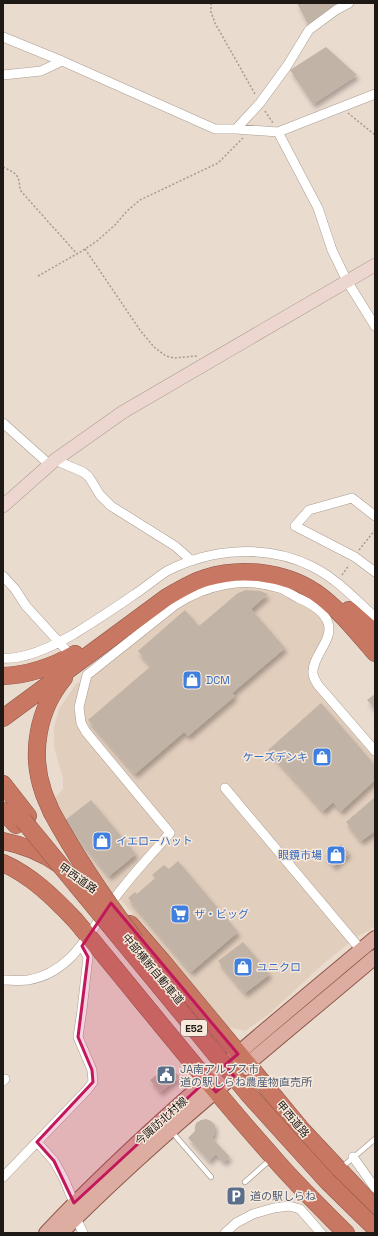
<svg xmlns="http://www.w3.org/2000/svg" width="378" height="1236" font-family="'Space Grotesk','Noto Sans JP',sans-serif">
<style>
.built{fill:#e2cebd}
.building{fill:#c1b4a7;filter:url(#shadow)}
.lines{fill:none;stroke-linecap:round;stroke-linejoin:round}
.lane-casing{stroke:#aa9d91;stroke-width:6}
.street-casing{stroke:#aa9d91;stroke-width:10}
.secondary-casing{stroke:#aa9d91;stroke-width:14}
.primary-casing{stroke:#8c5647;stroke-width:16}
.highway-casing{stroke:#8c5647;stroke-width:18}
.path{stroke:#a79b92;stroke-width:1.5;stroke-dasharray:2 2;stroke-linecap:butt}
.lane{stroke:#fff;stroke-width:4.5}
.street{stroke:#fff;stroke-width:9}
.secondary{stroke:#eed6d0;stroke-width:13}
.primary{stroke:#deada1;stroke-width:14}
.highway{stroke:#c87763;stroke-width:17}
.highway-bridge-casing{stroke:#8c5647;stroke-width:18;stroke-linecap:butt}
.highway-bridge{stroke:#c87763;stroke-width:17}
.marked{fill:#c2185b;fill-opacity:0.2;stroke:#c2185b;stroke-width:3;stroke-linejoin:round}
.labels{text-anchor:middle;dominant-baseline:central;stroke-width:3;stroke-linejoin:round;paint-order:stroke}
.shield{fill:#f7e9dc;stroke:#5f5750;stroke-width:1}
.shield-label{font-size:10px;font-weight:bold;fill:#1e1914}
.shop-label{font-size:11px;fill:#366cbe;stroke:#f7e9dc;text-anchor:start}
.street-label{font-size:11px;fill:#1e1914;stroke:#f7e9dc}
.service-label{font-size:11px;fill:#4e5e75;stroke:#f7e9dc;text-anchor:start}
</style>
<defs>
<filter id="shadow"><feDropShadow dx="2.5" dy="4.5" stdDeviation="2" flood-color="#0004"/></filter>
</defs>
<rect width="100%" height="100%" fill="#eadbcf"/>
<!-- built -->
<path class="built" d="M252,586L265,588L312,608L321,617L325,624V636L309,668L331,707L375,758V925L370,930L358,936L322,965L269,1014L245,1031L228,1027L186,976L121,900L106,893L51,802L63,789V779L54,747V727L59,709L76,684L95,674L178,608L203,594L219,589Z"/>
<!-- building -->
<path class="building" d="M297,3H334L336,5L308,24Z
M326,47L357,75L313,104L290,70Z
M246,590L260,591L268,594L251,609L285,648L232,693L235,696L188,736L184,732L135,774L88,720L151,666L138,651L185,610L199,626L238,593Z
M375,694V709L367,700Z
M321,703L375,765V780L341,811L333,802L323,811L268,750Z
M375,797V831L361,841L346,822Z
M91,800L136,854L109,876L64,821Z
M341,844L349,853L334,866L325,856Z
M178,861L238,932L191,972L128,898L135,892L137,894L155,878L152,875L164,865L169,869Z
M243,942L270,974L245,993L218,961Z
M166,1067L173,1075L176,1073L180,1077L160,1092L150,1080Z
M206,1119L211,1121L215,1125V1131L212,1138L230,1157L224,1162L216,1154L209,1161L188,1138L195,1131V1127L196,1123L201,1120Z"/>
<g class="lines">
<defs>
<path id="lane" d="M172,1132L211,1177
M341,1168L375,1139
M245,1182L271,1159"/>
<path id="street" d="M3,37L62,61L215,129H236L278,132L375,94
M3,75L41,71L62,61
M236,129L260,103L287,66L309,30L336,10L349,3
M278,132L318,208L332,250L347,281L375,326
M3,423L50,465
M55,460L83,472L89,477L100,495L111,506L175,546L192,561
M375,516L352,498L309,510L295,526L355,557L375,572
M3,576L15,589L26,606L67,651
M3,658C26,660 55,645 74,634C95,621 115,608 135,594C146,587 156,578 167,571C212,548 268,544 313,567C337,579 356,600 375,617
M225,788L361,950
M3,980C11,980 20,981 28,980C71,973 87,935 111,903C128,879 150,856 170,833L86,732L81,723L79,707L87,675L175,605C205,585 244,576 279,588C286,590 292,595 298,598C310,603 324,610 328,623C334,640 311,657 313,674C314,679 316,682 318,685L375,751
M3,1081L5,1079
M37,1142L54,1161L64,1179L74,1203L76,1218L83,1233
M353,1157L375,1188
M3,1177L87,1090L93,1082L92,1070L78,1037L82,1010L88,957L82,946
M225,1233L236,1223L253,1214L274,1208L289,1206L300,1209L321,1233"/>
<path id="secondary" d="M3,506L55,460L123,412L375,265"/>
<path id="primary" d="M46,1233C147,1126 262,1033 375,938
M61,1233C159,1134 269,1047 375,957"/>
<path id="highway" d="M349,610L375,633
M3,676C29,675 52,667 75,654
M3,718L167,597C179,590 192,582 205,578C241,567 283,571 315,592C338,608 357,632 375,653
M3,784L28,816
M3,811L16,825
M51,811C49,805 45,798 43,791C30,753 38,709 64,678
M3,841C23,845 43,853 60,865
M3,863C32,876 54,898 75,920C141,999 204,1080 272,1156C295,1183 321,1208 346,1233
M130,924L163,962L302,1130L375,1208"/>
</defs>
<!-- lane casing -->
<use href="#lane" class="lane-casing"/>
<!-- street casing -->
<use href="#street" class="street-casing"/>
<!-- secondary casing -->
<use href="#secondary" class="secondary-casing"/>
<!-- primary casing -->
<use href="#primary" class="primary-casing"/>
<!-- highway casing -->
<use href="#highway" class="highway-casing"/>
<!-- path -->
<path class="path" d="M211,3V12L215,23L255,94
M265,111L273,123
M348,113L375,135
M3,167C17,174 19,174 20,190L77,254
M85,249L140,330L154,347L166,356L174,358L197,356
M38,276L82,251L97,241L115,225L127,211L140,200L218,163L243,138
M359,550L375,530
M342,575L349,565"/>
<!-- lane -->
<use href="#lane" class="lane"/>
<!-- street -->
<use href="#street" class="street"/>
<!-- secondary -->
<use href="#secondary" class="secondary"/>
<!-- primary -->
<use href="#primary" class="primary"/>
<!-- highway -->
<use href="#highway" class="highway"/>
<defs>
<path id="highway-bridge" d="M51,811C76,857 105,900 136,941
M23,820L250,1096L327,1181L375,1228"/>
</defs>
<!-- highway-bridge casing -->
<use href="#highway-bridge" class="highway-bridge-casing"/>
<!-- highway-bridge -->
<use href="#highway-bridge" class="highway-bridge"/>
</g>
<!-- marked area -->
<path class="marked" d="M111,903L238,1054L225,1065L234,1076L216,1092L206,1081L74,1203L54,1161L37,1142L93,1082L92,1070L78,1037L88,957L82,946Z"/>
<!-- icons -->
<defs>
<symbol id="shop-square" viewBox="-11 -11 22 22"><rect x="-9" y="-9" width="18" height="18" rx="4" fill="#3f7fe0" stroke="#f7e9dc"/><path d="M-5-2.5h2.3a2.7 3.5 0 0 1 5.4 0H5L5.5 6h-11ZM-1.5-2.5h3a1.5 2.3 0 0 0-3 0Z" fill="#fff"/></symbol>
<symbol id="supermarket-square" viewBox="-11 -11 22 22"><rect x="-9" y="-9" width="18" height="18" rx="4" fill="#3f7fe0" stroke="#f7e9dc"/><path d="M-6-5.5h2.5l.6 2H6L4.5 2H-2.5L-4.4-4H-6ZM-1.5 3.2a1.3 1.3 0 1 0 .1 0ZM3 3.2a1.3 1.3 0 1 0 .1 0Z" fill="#fff"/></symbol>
<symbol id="civic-square" viewBox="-11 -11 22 22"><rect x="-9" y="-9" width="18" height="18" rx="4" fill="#5c6f8a" stroke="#f7e9dc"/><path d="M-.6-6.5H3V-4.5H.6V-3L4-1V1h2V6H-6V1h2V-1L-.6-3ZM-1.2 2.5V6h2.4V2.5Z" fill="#fff"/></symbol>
<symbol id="parking-square" viewBox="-11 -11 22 22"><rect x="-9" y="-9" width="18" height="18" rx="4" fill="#5c6f8a" stroke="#f7e9dc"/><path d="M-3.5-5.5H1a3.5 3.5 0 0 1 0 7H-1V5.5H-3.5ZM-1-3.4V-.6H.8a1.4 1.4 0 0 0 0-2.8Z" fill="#fff"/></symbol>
</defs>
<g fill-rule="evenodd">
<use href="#shop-square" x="181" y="669" width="22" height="22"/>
<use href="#shop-square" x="311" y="746" width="22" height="22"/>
<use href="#shop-square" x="91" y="830" width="22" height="22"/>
<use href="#shop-square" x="325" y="844" width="22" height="22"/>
<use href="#supermarket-square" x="169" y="903" width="22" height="22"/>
<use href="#shop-square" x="232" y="956" width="22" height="22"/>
<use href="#civic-square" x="155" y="1064" width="22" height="22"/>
<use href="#parking-square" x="225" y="1185" width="22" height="22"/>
</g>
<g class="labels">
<!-- shield labels -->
<rect class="shield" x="181" y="1020" width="26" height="16" rx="3"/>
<g class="shield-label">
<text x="194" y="1028">E52</text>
</g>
<!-- shop labels -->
<g class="shop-label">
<text x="206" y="680">DCM</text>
<text x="308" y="757" text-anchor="end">ケーズデンキ</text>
<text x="116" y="841">イエローハット</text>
<text x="322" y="855" text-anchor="end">眼鏡市場</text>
<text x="194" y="914">ザ・ビッグ</text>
<text x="257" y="967">ユニクロ</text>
</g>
<!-- street labels -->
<g class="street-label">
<text transform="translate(78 878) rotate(35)">甲西道路</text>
<text transform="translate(153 969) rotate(50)">中部横断自動車道</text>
<text transform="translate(293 1119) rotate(50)">甲西道路</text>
<text transform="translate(161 1121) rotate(-42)">今諏訪北村線</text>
</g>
<!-- service labels -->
<g class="service-label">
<text x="180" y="1069">JA南アルプス市<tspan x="180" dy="13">道の駅しらね農産物直売所</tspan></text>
<text x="250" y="1196">道の駅しらね</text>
</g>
</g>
<!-- border -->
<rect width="378" height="1236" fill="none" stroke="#1e1914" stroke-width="8"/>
</svg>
